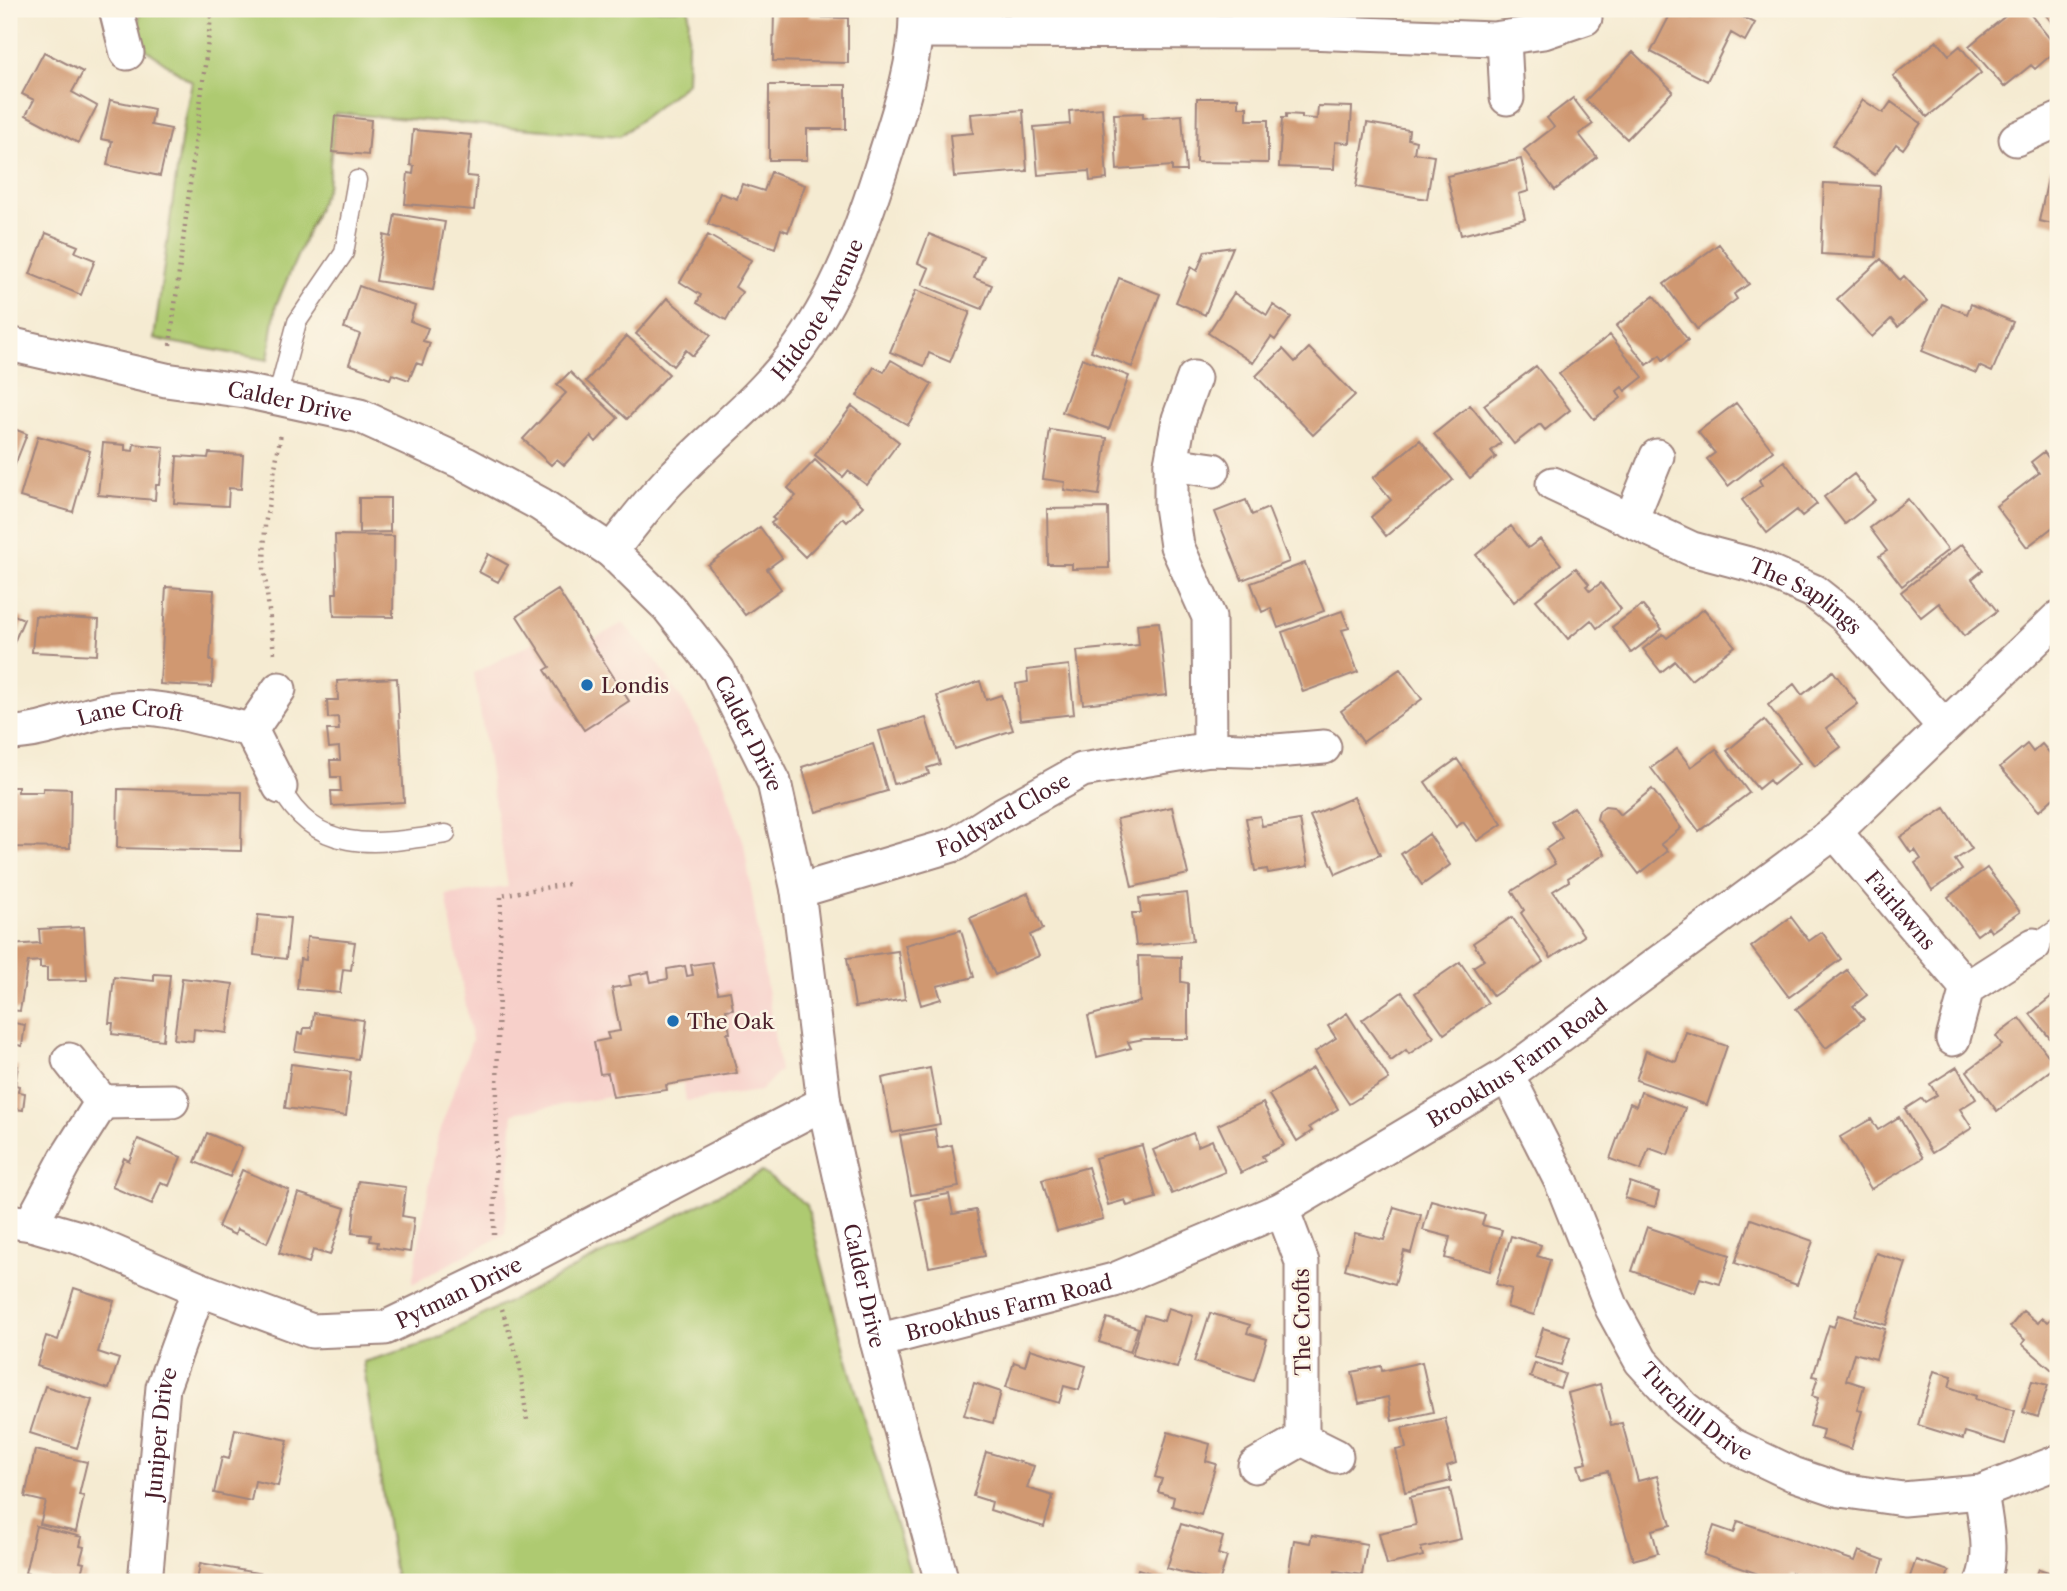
<svg xmlns="http://www.w3.org/2000/svg" width="2067" height="1591" font-family="'Libre Caslon Text',serif">
<style>
.built{fill:#f7d0ca}
.green{fill:#aeca71;stroke:#7c744e;stroke-width:2}
.building{fill:#d09871}
.lines{fill:none;stroke-linecap:round;stroke-linejoin:round}
.lane-casing{stroke:#a0857e;stroke-width:21}
.street-casing{stroke:#a0857e;stroke-width:37}
.path{stroke:#a0857e;stroke-width:4.5;stroke-dasharray:2 5;stroke-linecap:butt}
.lane{stroke:#fff;stroke-width:18}
.street{stroke:#fff;stroke-width:33}
.poi-dot{fill:#1f6fb2;stroke:#fcf5e5;stroke-width:2.5}
.labels{text-anchor:middle;dominant-baseline:central;stroke-width:5;stroke-linejoin:round;paint-order:stroke}
.street-label{font-size:21px;fill:#4a1f2b;stroke:#fcf5e5}
.poi-label{font-size:21px;fill:#4a1f2b;stroke:#fcf5e5;text-anchor:start}
</style>
<rect width="100%" height="100%" fill="#fcf5e5"/>
<filter id="ink" filterUnits="userSpaceOnUse"><feTurbulence type="fractalNoise" baseFrequency=".0143" numOctaves="2"/><feDisplacementMap in="SourceGraphic" scale="14" xChannelSelector="R" yChannelSelector="G"/><feConvolveMatrix kernelMatrix="1 2 1 2 8 2 1 2 1" color-interpolation-filters="sRGB"/></filter>
<filter id="wash" filterUnits="userSpaceOnUse"><feTurbulence type="fractalNoise" baseFrequency=".00686" numOctaves="4" result="noise"/><feDisplacementMap in="SourceGraphic" scale="28" xChannelSelector="R" yChannelSelector="G"/><feGaussianBlur stdDeviation="1.57" result="paint"/><feColorMatrix in="noise" values="0 0 0 0 0 0 0 0 0 0 0 0 0 0 0 0 0 1.4 0 .05"/><feComposite in="paint" operator="in"/></filter>
<g filter="url(#wash)">
<rect width="100%" height="100%" fill="#f5ebd2"/>
<!-- built -->
<path class="built" d="M623,623L659,664L684,703L708,746L725,785L744,844L780,1071L760,1091L686,1101L683,1083L667,1085V1090L634,1096L633,1093L513,1113L505,1234L412,1284L438,1135L472,1040L446,895L508,887L474,673L534,642L590,641Z"/>
<!-- green -->
<path class="green" d="M145,9H689L687,83L620,136L335,113L328,185L276,305L268,360L154,339L183,126L192,82L137,43L139,16Z
M762,1172L807,1205L844,1350L913,1582H396L363,1362L428,1343Z"/>
<g id="blocks">
<!-- building -->
<path class="building" d="M774,9H810V17L848,18V63L773,61Z
M1673,9L1691,18L1696,9H1727L1755,23L1745,41L1731,33L1707,81L1651,52Z
M2014,9H2026L2058,49L2035,69L2031,65L2004,87L1969,46Z
M2041,9H2058V30Z
M1937,41L1949,55L1960,46L1981,73L1927,117L1893,76Z
M44,52L83,72L72,92L97,106L78,143L26,115L34,100L22,94Z
M1633,52L1673,91L1627,139L1586,100Z
M769,85H846V129H807V160H769Z
M1197,98H1238V107H1247V120H1268V163L1196,162Z
M1573,98L1593,124L1579,134L1597,157L1555,190L1524,150L1554,127L1547,118Z
M110,100L154,109L151,125L171,129L160,176L107,165L112,141L101,139Z
M1863,100L1883,113L1891,102L1921,123L1903,149L1896,144L1875,175L1832,145Z
M1318,106L1352,107L1350,143L1335,142L1334,169L1279,167L1282,118H1286V114L1302,115V118L1317,119Z
M1102,108L1107,179L1090,181L1089,171L1038,175L1034,127L1070,124L1069,111Z
M1023,110L1027,171L954,177L950,135L973,133L971,114Z
M1143,113V118L1182,115L1186,171H1172V166L1117,170L1114,114Z
M335,116L371,120L368,155L332,152Z
M1367,123L1409,130L1408,139L1416,141L1414,153L1434,156L1427,199L1356,187Z
M413,130L471,135L467,176L477,177L474,210L405,204L408,173L413,174L414,166L410,165Z
M1521,159L1529,191L1519,194L1525,219L1461,235L1447,176Z
M2050,169L2058,171V225L2039,221Z
M771,172L805,185L788,232L781,229L775,248L708,224L720,193L737,199L742,184L764,191Z
M1824,183L1880,186L1876,257L1821,254Z
M395,214L445,222L433,290L376,281L384,235L391,237Z
M46,233L78,246L75,252L95,260L81,295L30,274Z
M929,234L983,256L974,278L992,285L982,309L922,285L929,268L918,263Z
M708,235L751,260L735,287L742,292L726,320L697,303L701,295L680,282Z
M1719,244L1749,284L1734,294L1737,299L1697,329L1664,284Z
M1233,247L1205,315L1176,302L1191,267L1197,271L1205,251Z
M1881,259L1900,280L1904,276L1927,301L1898,327L1891,319L1872,337L1837,299Z
M1119,278L1160,294L1132,367L1091,351Z
M359,286L415,306L410,321L428,328L423,341L430,343L422,365L416,363L409,380L392,374L390,379L349,364L360,334L344,328Z
M916,290L970,312L950,362L929,353L924,366L890,352Z
M1234,293L1267,315L1273,305L1291,317L1275,340L1271,337L1253,363L1208,333Z
M1654,296L1688,340L1663,360L1660,355L1647,365L1616,326Z
M667,298L711,335L693,356L686,350L673,366L636,334Z
M1942,304L1967,314L1971,304L2013,322L1992,372L1979,366L1976,373L1922,351Z
M1610,335L1643,377L1625,391L1622,387L1617,391L1621,398L1594,419L1559,374Z
M627,336L669,374L627,419L586,381Z
M1309,348L1355,395L1313,435L1256,376L1283,349L1295,362Z
M1082,358L1129,376L1109,429L1062,412Z
M891,360L932,384L908,425L857,396L874,367L884,372Z
M1536,366L1570,410L1545,430L1540,424L1514,444L1484,405Z
M570,372L618,418L596,442L591,436L564,465L557,459L551,465L523,439L566,393L557,385Z
M1736,403L1773,451L1728,486L1707,459L1715,453L1698,432Z
M1470,405L1501,443L1491,451L1496,457L1470,478L1434,434Z
M852,406L899,442L867,485L848,471L843,477L815,455Z
M9,427L27,434L9,480Z
M1050,430L1107,438L1099,495L1064,490L1065,482L1043,479Z
M38,436L90,451L73,512L20,497Z
M1420,440L1453,480L1386,536L1371,517L1391,500L1373,478Z
M103,443L125,445V450L133,451L134,444L164,447L160,485H156L155,500L98,495Z
M2044,452L2058,471V523L2027,547L1996,506L2039,473L2031,462Z
M209,453L243,455L241,489L229,488L228,506L174,503L177,456L208,458Z
M815,460L863,506L847,522L843,518L805,557L771,523L775,520L772,518L796,496L788,488Z
M1784,461L1817,504L1802,516L1797,510L1767,533L1742,500L1762,485L1759,480Z
M1854,474L1875,500L1845,524L1824,497Z
M359,498H390V532L359,533Z
M1908,499L1948,550L1902,586L1879,556L1887,551L1870,528Z
M1246,500L1252,515L1268,508L1289,562L1242,580L1215,512Z
M1108,508L1109,568L1072,569V564H1048L1047,509Z
M1511,526L1528,548L1540,539L1561,564L1514,602L1476,555Z
M760,527L782,558L767,569L781,589L745,615L708,565Z
M335,535L394,536L393,617L334,616L333,593H337Z
M1962,544L1983,570L1972,579L1997,611L1964,636L1939,603L1921,617L1901,592Z
M488,554L508,565L498,582L479,572Z
M1305,563L1324,611L1278,628L1271,608L1262,612L1251,583Z
M1576,568L1589,584L1586,586L1590,591L1601,583L1621,609L1597,628L1591,620L1568,639L1536,600Z
M166,587L214,590L210,661H213L212,687L160,684Z
M558,590L629,701L584,730L545,670L550,667L517,616Z
M1642,605L1662,629L1631,653L1612,627Z
M1704,609L1735,646L1691,680L1675,661L1661,672L1643,649L1663,634L1667,638Z
M1342,611L1349,628L1342,630L1358,672L1303,692L1282,632Z
M9,613L24,619L9,654Z
M35,616L99,620L97,655L32,652Z
M1159,622L1167,695L1083,704L1077,651L1139,645L1137,624Z
M1069,665L1074,714L1020,720L1016,684L1028,682L1027,670Z
M1400,669L1422,699L1363,742L1341,711Z
M1833,671L1858,704L1826,728L1841,747L1815,766L1768,705L1794,684L1802,695Z
M397,678L404,802L332,806L331,791H341L340,777H331L330,760H340L339,747L329,748L327,730H339L338,717L328,718L327,700H338L337,681Z
M980,681L986,700L1001,695L1013,730L955,749L937,696Z
M926,718L940,764L927,768L929,774L894,784L879,731Z
M1764,720L1800,763L1773,785L1769,780L1758,789L1727,751Z
M873,744L887,791L816,812L802,767Z
M2027,744L2033,752L2042,744L2058,763V794L2039,811L2000,767Z
M1677,749L1691,767L1716,749L1749,793L1699,831L1651,768Z
M1457,759L1502,824L1477,841L1463,822L1456,827L1425,782Z
M9,787H18V792H43V788L71,789L70,848L9,847Z
M118,789L242,792L241,851L117,848Z
M1652,789L1681,828L1661,844L1668,851L1639,874L1597,819L1599,811L1605,806L1613,807L1620,815Z
M1354,797L1380,855L1336,874L1310,816Z
M1172,807L1188,874L1132,887L1117,819Z
M1574,807L1605,854L1568,878L1569,881L1553,891L1584,936L1551,958L1521,913L1524,910L1512,891L1555,864L1546,849L1562,838L1552,822Z
M1945,808L1972,849L1955,860L1962,870L1932,890L1915,863L1921,859L1915,850L1911,853L1900,837Z
M1260,816L1262,826L1300,820L1308,866L1268,873L1267,869L1255,871L1246,818Z
M1429,834L1450,865L1422,885L1401,854Z
M1987,868L2020,912L1991,932L1988,927L1977,935L1948,897Z
M1028,893L1043,929L1030,935L1039,956L995,975L970,918Z
M1187,893L1193,941L1136,946L1132,913H1141L1139,898Z
M258,915L290,918L286,959L254,955Z
M1512,917L1543,962L1493,996L1473,967L1484,960L1473,943Z
M1791,917L1809,941L1822,932L1841,959L1789,997L1751,947Z
M84,927L87,980L47,981V968H40V961L28,962L20,1011L9,1010V945L40,943L39,929Z
M961,930L974,977L937,986L941,999L921,1005L905,945Z
M307,937L355,942L351,970L343,969L340,993L297,989L300,959L305,960Z
M898,951L905,999L855,1007L847,958Z
M1138,956L1181,957V982L1188,983V1039H1144L1128,1042L1131,1048L1097,1057L1088,1016L1140,1002Z
M712,962L718,993L730,991L733,1009L726,1010L730,1033H727L737,1073L666,1085L667,1090L613,1097L608,1073L600,1074L594,1042L609,1039L607,1033L620,1031L612,988L631,985L629,976L649,972L651,982L668,979L667,969L685,966L687,976L693,975L691,965Z
M1460,962L1488,1003L1444,1034L1415,993Z
M1847,970L1867,995L1853,1006L1864,1019L1826,1048L1796,1009Z
M154,974L170,975L163,1040L112,1034L113,1023H109L114,977L154,981Z
M182,978L233,984L227,1033L194,1029L193,1041L174,1039Z
M2058,991V1037L2053,1042L2030,1014Z
M1402,992L1434,1037L1409,1054L1406,1050L1391,1061L1362,1020Z
M314,1013L363,1020L358,1059L295,1051L298,1033L303,1034L304,1028H312Z
M1347,1013L1389,1079L1349,1104L1315,1052L1336,1038L1328,1026Z
M2020,1018L2056,1066L1997,1111L1967,1071L2002,1045L1996,1036Z
M9,1022L25,1025L22,1046L13,1044L10,1060Z
M1686,1032L1727,1046L1707,1105L1636,1080L1646,1051L1676,1062Z
M291,1064L351,1072L346,1116L285,1108Z
M9,1065L18,1066L15,1085L19,1086L18,1092L25,1093L23,1110L9,1108Z
M1957,1067L1976,1099L1960,1109L1972,1128L1932,1153L1905,1109L1922,1098L1925,1102L1937,1095L1930,1084Z
M930,1068L940,1124L892,1133L882,1078Z
M1313,1068L1338,1109L1309,1127L1312,1131L1297,1141L1269,1095Z
M1641,1092L1685,1108L1668,1155L1649,1148L1641,1170L1610,1159L1630,1103L1636,1106Z
M1263,1103L1284,1145L1262,1156L1265,1161L1241,1173L1218,1125Z
M1899,1117L1923,1158L1871,1189L1840,1137L1871,1119L1878,1130Z
M935,1129L938,1148L952,1145L959,1187L911,1195L900,1135Z
M207,1133L242,1148L230,1177L195,1162Z
M1193,1133L1198,1146L1212,1140L1225,1172L1172,1194L1153,1150Z
M138,1139L181,1157L169,1186L161,1182L152,1204L112,1187L124,1158L129,1161Z
M1142,1145L1156,1198L1127,1206L1125,1200L1108,1205L1095,1158Z
M1088,1167L1103,1219L1057,1231L1042,1180Z
M242,1170L289,1190L267,1243L237,1229L235,1235L218,1227Z
M358,1181L406,1187L402,1216L414,1218L410,1252L377,1247L378,1242L370,1241L371,1235L352,1233Z
M1630,1182L1659,1192L1655,1207L1625,1198Z
M298,1193L345,1208L330,1255L313,1250L309,1263L279,1253Z
M949,1194L953,1214L976,1210L985,1256L929,1267L915,1200Z
M1431,1200L1485,1215L1482,1225L1502,1230L1490,1271L1445,1258L1450,1237L1423,1230Z
M1394,1207L1421,1215L1411,1253L1404,1251L1395,1284L1345,1269L1355,1233L1384,1240Z
M1751,1219L1813,1241L1797,1285L1735,1263Z
M1647,1227L1730,1255L1720,1284L1700,1278L1695,1293L1632,1271Z
M1511,1236L1541,1245L1537,1256L1550,1260L1534,1315L1507,1307L1512,1289L1496,1284Z
M1876,1253L1906,1263L1886,1325L1855,1315Z
M74,1288L114,1301L98,1352L119,1359L109,1389L37,1366L46,1336L58,1340Z
M1168,1308L1193,1316L1177,1368L1132,1355L1144,1315L1164,1321Z
M2058,1310V1375L2022,1344L2025,1340L2010,1327L2023,1311L2038,1323L2042,1318L2048,1322Z
M1210,1313L1250,1325L1247,1333L1267,1339L1254,1381L1194,1362Z
M1838,1315L1885,1329L1876,1359L1854,1353L1846,1380L1864,1386L1857,1410L1862,1411L1851,1449L1821,1439L1823,1430L1810,1426L1818,1398L1812,1396L1818,1377L1813,1376L1829,1325L1834,1327Z
M1107,1318L1138,1328L1130,1352L1099,1342Z
M1543,1328L1570,1337L1561,1365L1534,1357Z
M1030,1349L1086,1366L1079,1390L1064,1386L1059,1403L1006,1387L1014,1362L1025,1366Z
M1422,1362L1433,1412L1392,1421L1388,1397L1359,1403L1352,1372L1381,1366L1382,1371Z
M1535,1363L1565,1374L1560,1388L1530,1377Z
M1934,1371L1952,1376L1949,1387L1976,1396L1975,1399L2015,1411L2005,1444L1965,1432L1963,1439L1918,1425Z
M2032,1381L2048,1385L2038,1417L2023,1412Z
M974,1383L1001,1392L993,1423L964,1415Z
M1600,1384L1611,1425L1622,1423L1638,1481L1657,1476L1671,1525L1652,1530L1658,1553L1633,1560L1608,1471L1582,1478L1578,1465L1587,1463L1568,1393Z
M45,1386L92,1400L77,1448L30,1433Z
M1445,1418L1456,1463L1447,1466L1451,1481L1405,1492L1396,1450L1406,1448L1402,1428Z
M235,1429L288,1440L278,1486L255,1481L251,1501L214,1493L222,1457L229,1459Z
M1168,1432L1210,1444L1206,1461L1216,1464L1201,1515L1172,1506L1174,1497L1158,1492L1162,1479L1155,1477Z
M35,1450L87,1462L79,1495L84,1496L76,1532L40,1524L46,1502L25,1497Z
M986,1452L1034,1466L1027,1488L1053,1496L1044,1527L990,1510L992,1502L973,1496Z
M1450,1489L1461,1539L1421,1548L1423,1556L1387,1565L1379,1533L1416,1525L1410,1497Z
M1738,1521L1855,1561L1859,1551L1884,1560L1879,1575L1894,1580L1893,1582H1817L1792,1573L1789,1582H1781L1704,1555L1714,1526L1734,1533Z
M1181,1524L1223,1537L1218,1554L1227,1557L1219,1582L1167,1568Z
M36,1526L82,1537L80,1546L84,1547L80,1562L84,1563L81,1573L87,1574L85,1582H48L49,1578L25,1573Z
M1312,1535L1367,1544L1362,1575L1335,1571L1334,1582H1287L1294,1540L1310,1543Z
M1916,1560L1949,1571L1945,1582H1908Z
M200,1563L263,1574L261,1582H197Z
M1138,1569L1167,1578L1165,1582H1134Z
M2039,1569L2058,1575V1582H2034Z"/>
</g>
</g>
<g filter="url(#ink)">
<use href="#blocks" fill-opacity="0" stroke="#a0857e" stroke-width="2"/>
<g class="lines">
<defs>
<path id="lane" d="M277,398L297,322L344,253L357,180
M280,787C317,857 379,844 446,834
M2034,945L2058,928"/>
<g id="street">
<path d="M116,9L127,53"/>
<path d="M916,31L1307,32L1493,39L1544,32L1585,18"/>
<path d="M1504,38L1507,98"/>
<path d="M2016,139L2058,120"/>
<path id="s1" d="M9,344L166,380L245,391L360,416L466,464L540,504L611,551L668,607L718,670L774,782L798,891L824,1103L877,1341L942,1582"/>
<path d="M1194,378L1179,419L1171,464V506L1177,546L1209,617L1210,749"/>
<path d="M1171,464L1213,470"/>
<path id="s2" d="M1553,484L1692,549L1756,566L1813,591L1846,617L1944,726"/>
<path d="M1631,520L1657,456"/>
<path id="s3" d="M611,551C632,525 652,497 676,474C715,434 758,401 792,357C838,298 863,226 885,156C900,110 917,59 916,11"/>
<path d="M279,689L251,730L280,787"/>
<path id="s4" d="M9,733C45,733 78,715 114,709C156,702 209,721 251,730"/>
<path id="s5" d="M1835,832L1967,988"/>
<path id="s6" d="M798,891L956,844L998,817L1082,770L1210,749L1276,751L1324,747"/>
<path d="M1953,1039L1967,988L2034,945"/>
<path d="M69,1060L102,1102L172,1101"/>
<path id="s7" d="M1507,1075L1562,1183L1612,1308L1641,1361L1683,1407L1732,1445L1793,1474L1840,1490L1903,1499L1981,1492L2058,1462"/>
<path d="M1282,1209L1302,1262V1439"/>
<path id="s8" d="M9,1221L31,1224L83,1239L199,1289L312,1331L385,1328L493,1276L824,1103"/>
<path d="M31,1224L66,1159L102,1102"/>
<path id="s9" d="M877,1341L1114,1280L1282,1209L1507,1075L1835,832L2058,618"/>
<path d="M1255,1466L1302,1439L1336,1456"/>
<path d="M1981,1492C1985,1521 1994,1554 1982,1582"/>
<path id="s10" d="M145,1582L163,1387L199,1289"/>
</g>
</defs>
<!-- lane casing -->
<use href="#lane" class="lane-casing"/>
<!-- street casing -->
<use href="#street" class="street-casing"/>
<!-- path -->
<path class="path" d="M170,345L212,9
M274,653L264,568L265,525L281,433
M494,1235L501,895L568,884
M502,1309L519,1362L527,1420"/>
<!-- lane -->
<use href="#lane" class="lane"/>
<!-- street -->
<use href="#street" class="street"/>
</g>
</g>
<!-- markers -->
<g class="poi-dot">
<circle cx="587" cy="685" r="7"/>
<circle cx="673" cy="1021" r="7"/>
</g>
<g class="labels">
<!-- street labels -->
<g class="street-label">
<text stroke="none"><textPath href="#s3" startOffset="320">Hidcote Avenue</textPath></text>
<text stroke="none"><textPath href="#s1" startOffset="287">Calder Drive</textPath></text>
<text stroke="none"><textPath href="#s2" startOffset="278">The Saplings</textPath></text>
<text stroke="none"><textPath href="#s4" startOffset="124">Lane Croft</textPath></text>
<text stroke="none"><textPath href="#s1" startOffset="875">Calder Drive</textPath></text>
<text stroke="none"><textPath href="#s6" startOffset="220">Foldyard Close</textPath></text>
<text stroke="none"><textPath href="#s5" startOffset="102">Fairlawns</textPath></text>
<text stroke="none"><textPath href="#s9" startOffset="704">Brookhus Farm Road</textPath></text>
<text stroke="none"><textPath href="#s1" startOffset="1442">Calder Drive</textPath></text>
<text stroke="none"><textPath href="#s8" startOffset="478">Pytman Drive</textPath></text>
<text stroke="none"><textPath href="#s9" startOffset="136">Brookhus Farm Road</textPath></text>
<text transform="translate(1302 1322) rotate(-91)">The Crofts</text>
<text stroke="none"><textPath href="#s7" startOffset="392">Turchill Drive</textPath></text>
<text stroke="none"><textPath href="#s10" startOffset="150">Juniper Drive</textPath></text>
</g>
<!-- poi labels -->
<g class="poi-label">
<text x="601" y="685">Londis</text>
<text x="687" y="1021">The Oak</text>
</g>
</g>
<!-- margin -->
<rect width="2067" height="1591" fill="none" stroke="#fcf5e5" stroke-width="35"/>
</svg>
